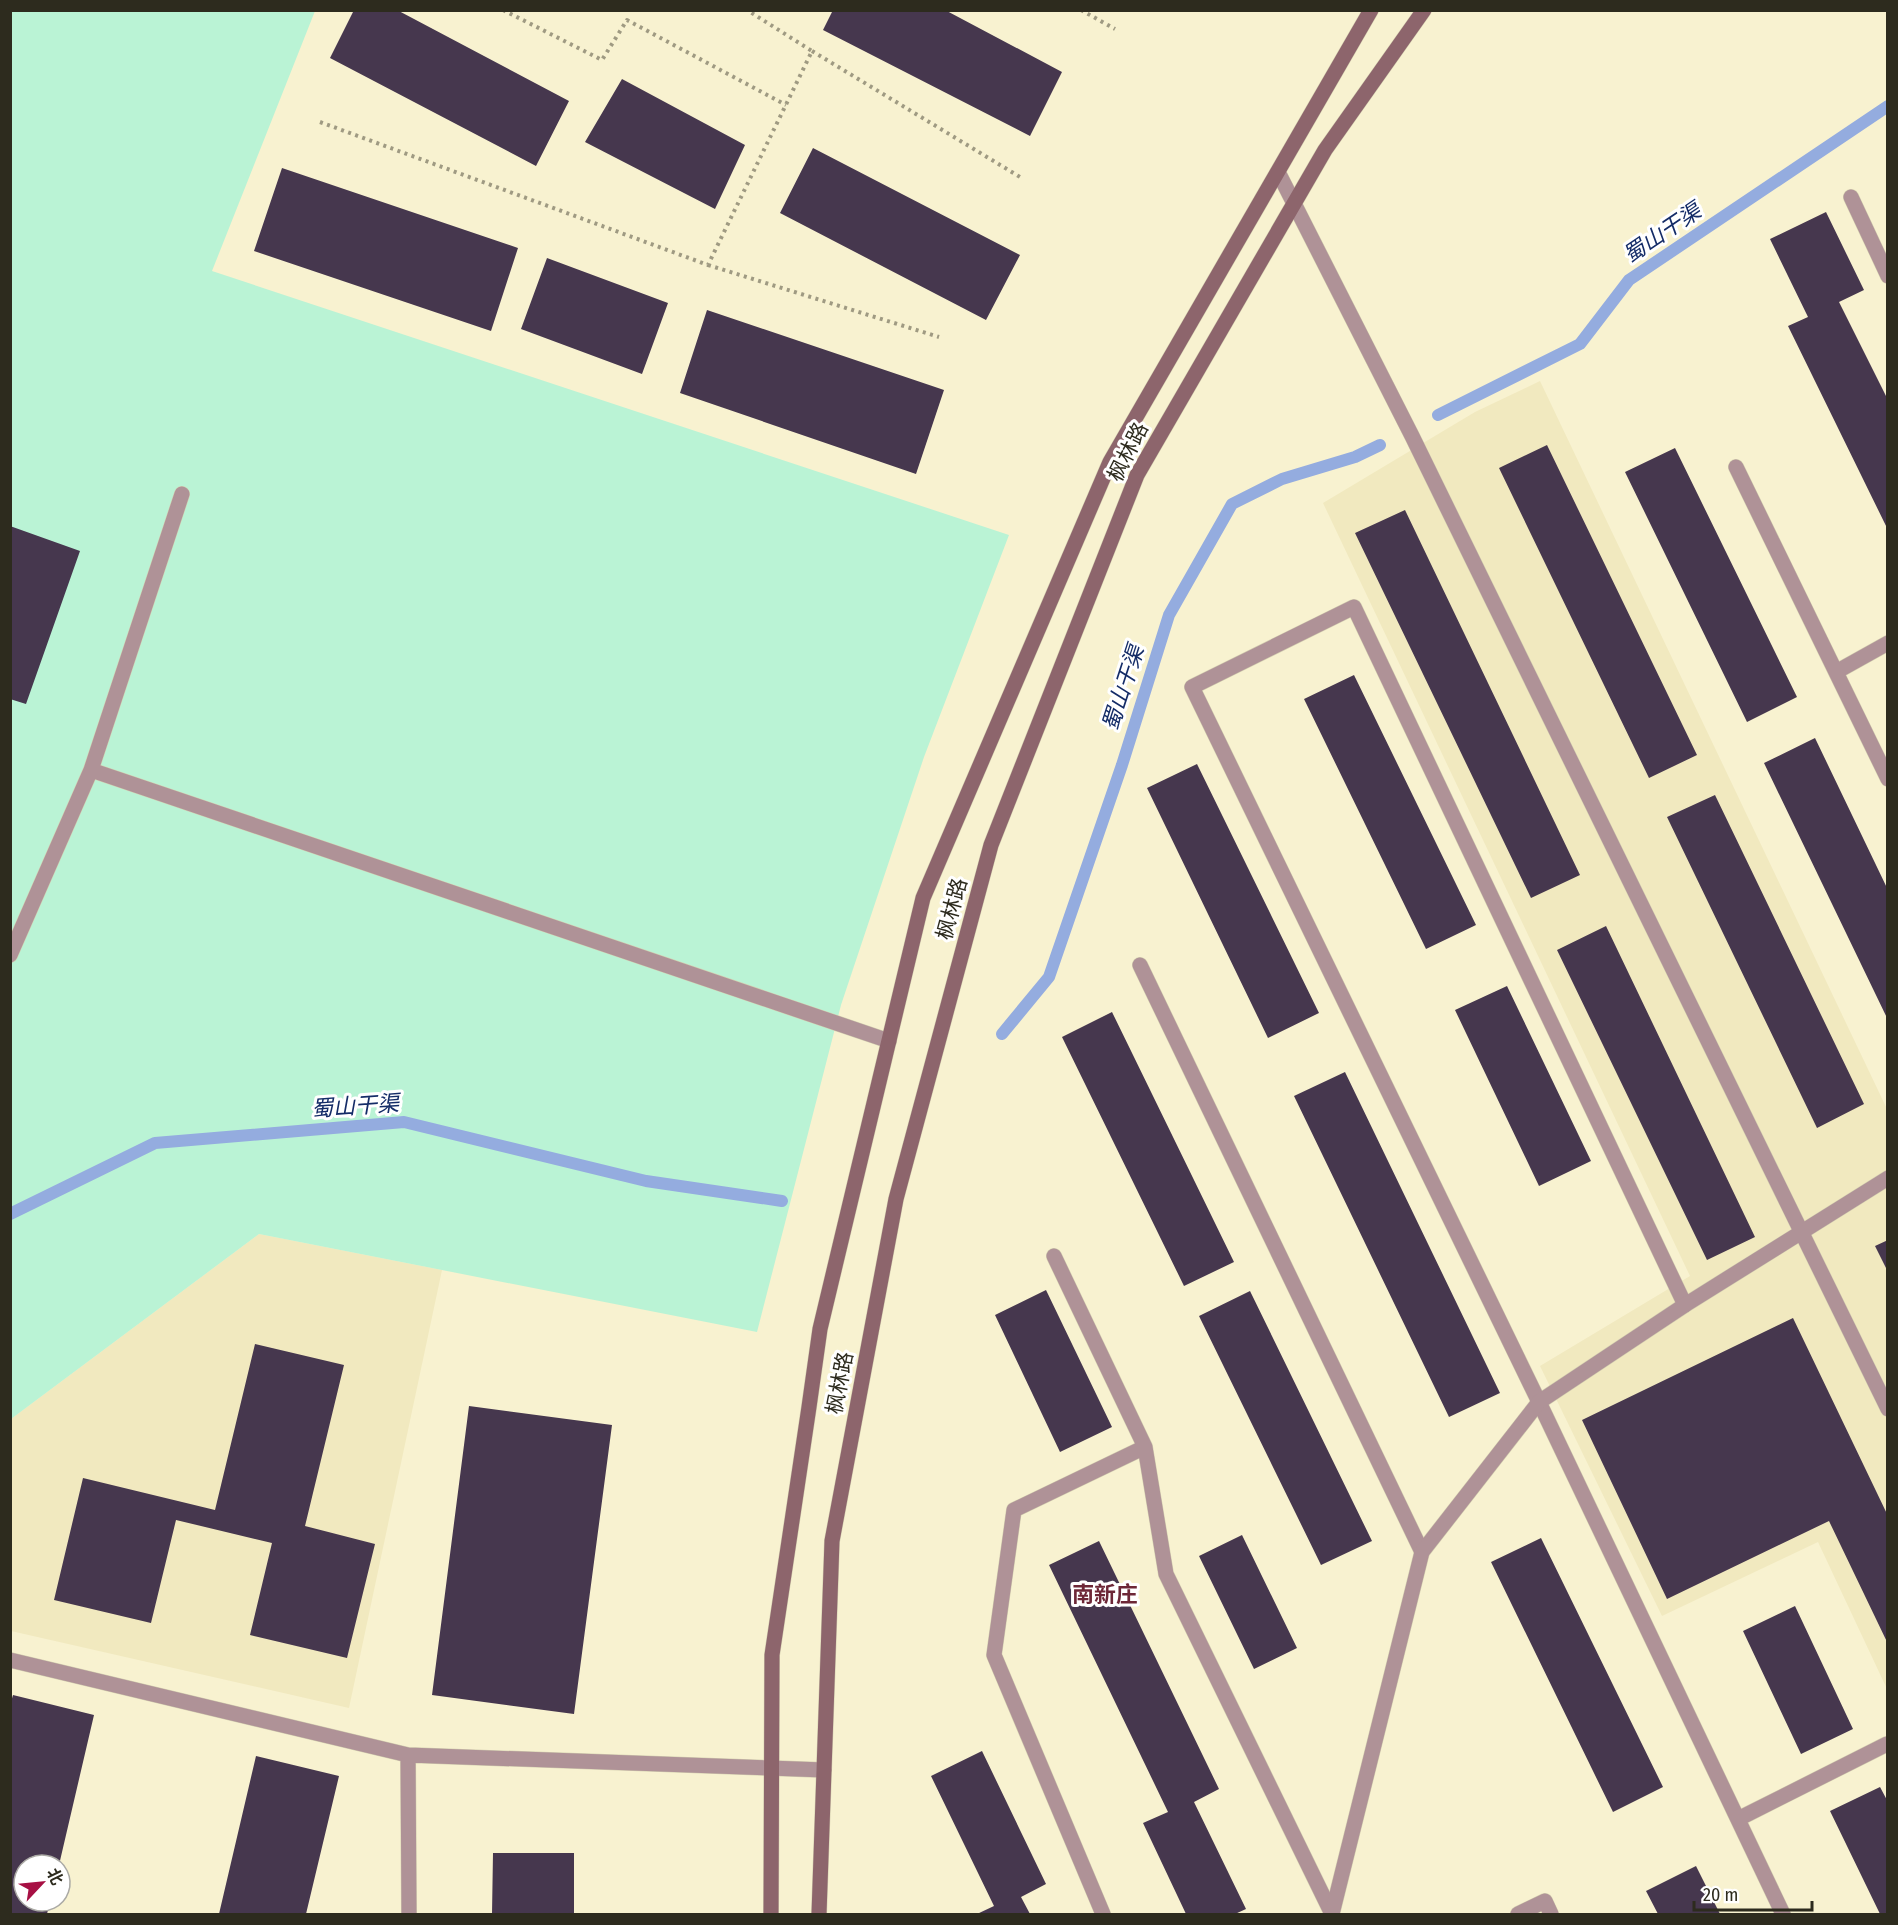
<svg xmlns="http://www.w3.org/2000/svg" width="1898" height="1925" font-family="'Fira Sans Condensed','Noto Sans SC',sans-serif">
<style>
.built{fill:#f1e9bf}
.grass{fill:#baf3d5}
.lines{fill:none;stroke-linecap:round;stroke-linejoin:round}
.stream{stroke:#94acdf;stroke-width:12}
.building{fill:#46374e}
.lane-casing{stroke:#d3ceb0;stroke-width:16}
.street-casing{stroke:#d3ceb0;stroke-width:16}
.secondary-casing{stroke:#d3ceb0;stroke-width:16}
.path{stroke:#9f9a82;stroke-width:4;stroke-dasharray:3 4.5;stroke-linecap:butt}
.lane{stroke:#af9297;stroke-width:15}
.street{stroke:#af9297;stroke-width:15}
.secondary{stroke:#8d656c;stroke-width:15}
.labels{text-anchor:middle;dominant-baseline:central;stroke-width:6;stroke-linejoin:round;paint-order:stroke}
.street-label{font-size:21px;fill:#2d2b1e;stroke:#fff}
.water-label{font-size:22px;font-style:italic;fill:#142c67;stroke:#fff}
.neighbourhood-label{font-size:22px;font-weight:bold;fill:#6d2737;stroke:#fff}
</style>
<rect width="100%" height="100%" fill="#f8f2d0"/>
<!-- built -->
<path class="built" d="M1540,381L1887,1109V1689L1818,1542L1662,1616L1540,1366L1690,1276L1323,503L1475,412Z
M259,1234L442,1270L349,1708L11,1631V1419Z"/>
<!-- grass -->
<path class="grass" d="M11,11H315L212,271L1009,535L924,757L841,1005L757,1332L259,1234L11,1419Z"/>
<g class="lines">
<!-- stream -->
<path class="stream" d="M1438,415L1580,344L1629,280L1888,106
M1002,1034L1049,977L1122,765L1169,615L1232,504L1282,479L1355,457L1380,445
M10,1214L155,1143L404,1122L646,1181L782,1201"/>
</g>
<!-- building -->
<path class="building" d="M354,10H397L569,101L536,166L330,58Z
M833,10H945L1062,72L1030,136L823,30Z
M622,79L745,145L715,209L585,142Z
M813,148L1020,255L986,320L780,213Z
M282,168L518,248L491,331L254,251Z
M1826,212L1864,290L1839,302L1888,400V530L1788,326L1808,317L1770,239Z
M547,258L668,303L642,374L521,329Z
M707,310L944,390L916,474L680,393Z
M1547,445L1697,755L1649,778L1499,468Z
M1675,448L1797,697L1747,722L1625,472Z
M1405,510L1580,875L1531,898L1355,533Z
M10,526L80,551L26,704L10,699Z
M1354,675L1476,925L1426,949L1304,699Z
M1815,738L1888,890V1020L1764,763Z
M1197,764L1319,1013L1268,1038L1147,788Z
M1715,795L1864,1104L1817,1128L1667,817Z
M1606,926L1755,1237L1707,1260L1557,950Z
M1507,986L1591,1161L1539,1186L1455,1010Z
M1112,1012L1234,1262L1184,1286L1062,1037Z
M1345,1072L1500,1393L1449,1417L1294,1096Z
M1888,1240V1272L1875,1246Z
M1046,1290L1112,1427L1060,1452L995,1315Z
M1250,1291L1372,1541L1321,1565L1199,1316Z
M1793,1318L1888,1516V1644L1829,1521L1667,1599L1582,1420Z
M255,1344L344,1365L305,1526L375,1544L347,1658L250,1635L272,1543L176,1520L151,1623L54,1600L83,1478L215,1510Z
M469,1406L612,1425L574,1714L432,1695Z
M1242,1535L1297,1648L1254,1669L1199,1556Z
M1541,1538L1663,1787L1613,1812L1491,1562Z
M1099,1541L1219,1789L1194,1802L1246,1909L1235,1914H1186L1143,1823L1168,1812L1049,1565Z
M1795,1606L1853,1729L1801,1754L1743,1631Z
M13,1695L94,1715L59,1865H24V1901H50L47,1914H10V1705Z
M982,1751L1046,1884L1021,1897L1030,1914H977L994,1906L931,1776Z
M256,1756L339,1776L306,1914H219Z
M1880,1787L1888,1802V1914H1880L1830,1811Z
M493,1853H574V1914H492Z
M1696,1866L1720,1914H1658L1646,1891Z"/>
<g class="lines">
<defs>
<path id="lane" d="M1851,197L1888,276
M1736,467L1888,779
M1836,672L1888,643
M91,770L182,494
M10,955L91,770L889,1041
M1140,965L1422,1552
M1054,1256L1145,1447L1014,1510L994,1655L1103,1914
M1685,1305L1354,607L1192,687L1539,1402L1783,1914
M1145,1447L1166,1574L1332,1914
M10,1660L408,1755
M1738,1819L1887,1744
M409,1914L408,1755L824,1770
M1518,1914L1545,1901L1551,1914"/>
<path id="street" d="M1278,172L1412,436L1888,1409
M1332,1914L1422,1552L1539,1402L1685,1305L1888,1178"/>
<path id="secondary" d="M771,1914L772,1655L809,1407L820,1329L923,898L1110,462L1371,10
M819,1914L832,1541L896,1199L991,845L1137,475L1325,150L1424,10"/>
</defs>
<!-- lane casing -->
<use href="#lane" class="lane-casing"/>
<!-- street casing -->
<use href="#street" class="street-casing"/>
<!-- secondary casing -->
<use href="#secondary" class="secondary-casing"/>
<!-- path -->
<path class="path" d="M503,10L602,60L627,20L786,105
M1081,10L1115,29
M812,51L1020,177
M320,122L708,265L812,51L747,10
M708,265L939,337"/>
<!-- lane -->
<use href="#lane" class="lane"/>
<!-- street -->
<use href="#street" class="street"/>
<!-- secondary -->
<use href="#secondary" class="secondary"/>
</g>
<g class="labels">
<!-- street labels -->
<g class="street-label">
<text transform="translate(1128 452) rotate(-63)">枫林路</text>
<text transform="translate(952 909) rotate(-75)">枫林路</text>
<text transform="translate(840 1383) rotate(-79)">枫林路</text>
</g>
<!-- water labels -->
<g class="water-label">
<text transform="translate(1662 233) rotate(-34)">蜀山干渠</text>
<text transform="translate(1123 688) rotate(-72)">蜀山干渠</text>
<text transform="translate(355 1106) rotate(-4)">蜀山干渠</text>
</g>
<!-- neighbourhood labels -->
<g class="neighbourhood-label">
<text x="1105" y="1594">南新庄</text>
</g>
</g>
<!-- border -->
<rect width="1898" height="1925" fill="none" stroke="#2d2b1e" stroke-width="24"/>
<!-- north arrow -->
<g transform="translate(42 1883) rotate(64)"><circle r="28" fill="#ffffff" stroke="#abaaa5" stroke-width="1.5"/>
<path d="M0-4.5L10 22L0 15L-10 22Z" fill="#a71044"/>
<text y="-9" font-size="16" font-weight="bold" text-anchor="middle" fill="#2d2b1e">北</text>
</g>
<!-- scale -->
<path d="M1694 1901v9h118v-9" fill="none" stroke="#2d2b1e" stroke-width="3"/>
<text x="1703" y="1901" font-size="18" fill="#2d2b1e" stroke="#ffffff" stroke-width="4.5" paint-order="stroke">20 m</text>
</svg>
